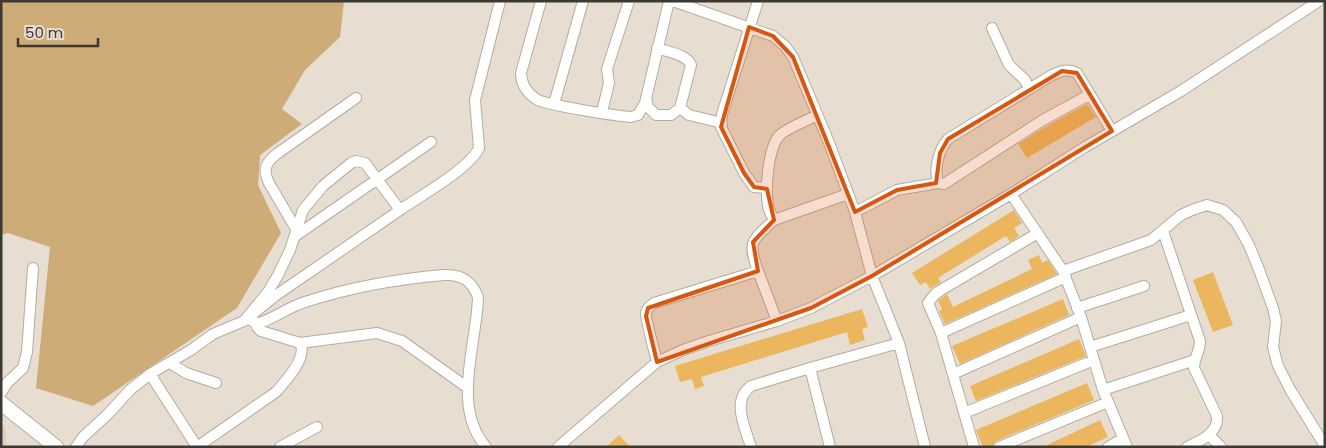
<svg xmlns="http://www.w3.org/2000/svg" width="1326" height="448" font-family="Poppins,sans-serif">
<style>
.built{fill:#dfd2be}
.green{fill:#cdac77}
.building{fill:#ebb65d}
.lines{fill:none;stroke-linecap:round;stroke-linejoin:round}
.minor-casing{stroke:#b5ac9f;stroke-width:12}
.tertiary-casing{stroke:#b5ac9f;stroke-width:16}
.minor{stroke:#fff;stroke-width:10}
.tertiary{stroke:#fff;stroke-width:14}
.marked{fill:#d75610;fill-opacity:0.2;stroke:#d75610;stroke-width:4;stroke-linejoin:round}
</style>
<rect width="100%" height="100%" fill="#e7ded1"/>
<!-- built -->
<path class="built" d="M1,424L6,427V447H1Z"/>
<!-- green -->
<path class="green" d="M1,1H344L340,37L305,70L282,109L302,124L260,155L258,185L281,233L237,308L93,406L36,388L50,247L8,233L1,235Z"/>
<!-- building -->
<path class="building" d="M1087,104L1096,117L1027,158L1018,144L1047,126Z
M1014,210L1022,223L1014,228L1019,236L1010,242L1006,236L938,278L941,282L930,289L926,282L920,285L912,273Z
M1039,255L1042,263L1048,260L1057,274L945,324L939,311L942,309L938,301L940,299L947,294L953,307L1032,269L1028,260Z
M1213,272L1233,325L1213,332L1193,280Z
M1063,299L1069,315L960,364L952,346Z
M862,309L868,327L862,329L865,340L850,345L847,332L701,377L704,386L695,389L692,379L680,382L675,366Z
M1079,339L1086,356L976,401L970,386Z
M1087,383L1094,400L996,441L992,447H983L976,430Z
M1100,420L1108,437L1086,447H1043Z
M619,435L630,447H606Z"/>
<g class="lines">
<defs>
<path id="minor" d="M541,1L521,73C521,84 526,92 536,99C545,105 617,116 631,117L638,115L645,103L669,1
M673,1L773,36L785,46L793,57L828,140L855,212L872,276L899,343L925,447
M758,1L722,114L721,127L744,173L754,187L767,188
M992,28L1009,65L1025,80L1029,89
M657,48C667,52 687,54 691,65L680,108L689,115L722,123
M1089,95L1043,120L944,184L938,183C934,170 938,150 948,139L1052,75C1061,71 1068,68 1077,73L1112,131
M646,98L648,107L656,115H671L680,108
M554,104L583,1
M602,112L609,83L607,69L629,1
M1011,194L1063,271L1081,317L1103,390L1127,447
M400,210C420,196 469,169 479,148L475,100L500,1
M855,212L897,190L938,183
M774,220L848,194
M296,229L269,183C262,169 266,162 278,153L356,98
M1163,231L1200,341C1200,351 1194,358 1194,368L1217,416C1219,433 1200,441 1187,447
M294,237L431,142
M758,271L777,321
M1063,271L1151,240L1181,215L1192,210L1207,205L1223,210L1236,222L1249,245L1258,267L1273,308L1276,321L1273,347L1278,366L1291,391L1325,446
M1077,308L1144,286
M248,318L254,322L260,323C276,317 289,307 305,302C351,287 397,279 444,275C462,274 472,281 478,297C477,344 451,407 486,447
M941,333L1066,277
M300,343L377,333L402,341L468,388
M1090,347L1191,315
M657,362C655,353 645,318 646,313C647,308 650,306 654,303L758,271C747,241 752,241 774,220C772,216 769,211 768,206C765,189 768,149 779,136C786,128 807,121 817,115
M170,363L186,373L216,383
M150,374L197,447L276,392C286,381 308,357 300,343L261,331L257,327V323
M953,374L1081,317
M1103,390L1195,360
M1,393L7,383L23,368L27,352L33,268
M964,413L1094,360
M1209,435L1221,447
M76,447L83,437L108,414L130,390L150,374L191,350L213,334L244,321L268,292L278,275L290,250L303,210L323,186L351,163L356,161L365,163L400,210L275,296L244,321
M280,447L317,427
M558,447L657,362L683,350L709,341L777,321L811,308L872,276L1011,194L1085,147L1181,91L1319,1
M751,447C745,427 731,401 751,386L810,368
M830,447L810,368L899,343
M974,447L941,333L928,303L935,294L941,290L1038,233
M999,447L1108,402
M1108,447L1122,439"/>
<path id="tertiary" d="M1,403L56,447"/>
</defs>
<!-- minor casing -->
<use href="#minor" class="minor-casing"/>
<!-- tertiary casing -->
<use href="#tertiary" class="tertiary-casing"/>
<!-- minor -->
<use href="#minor" class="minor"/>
<!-- tertiary -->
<use href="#tertiary" class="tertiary"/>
</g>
<!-- marked area -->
<path class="marked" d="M749,27L773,36L793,57L855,212L897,190L936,183L940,153L948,139L1062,71L1077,73L1112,131L872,276L811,308L657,362L646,316L648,308L758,271L753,242L774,220L767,189L754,187L744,173L721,127Z"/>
<!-- border -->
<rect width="1326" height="448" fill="none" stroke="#3c3833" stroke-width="5"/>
<!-- scale -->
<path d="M18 38v8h80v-8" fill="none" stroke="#3c3833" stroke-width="2.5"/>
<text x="25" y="38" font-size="15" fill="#3c3833" stroke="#e7ded1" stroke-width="4" paint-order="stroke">50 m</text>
</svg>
